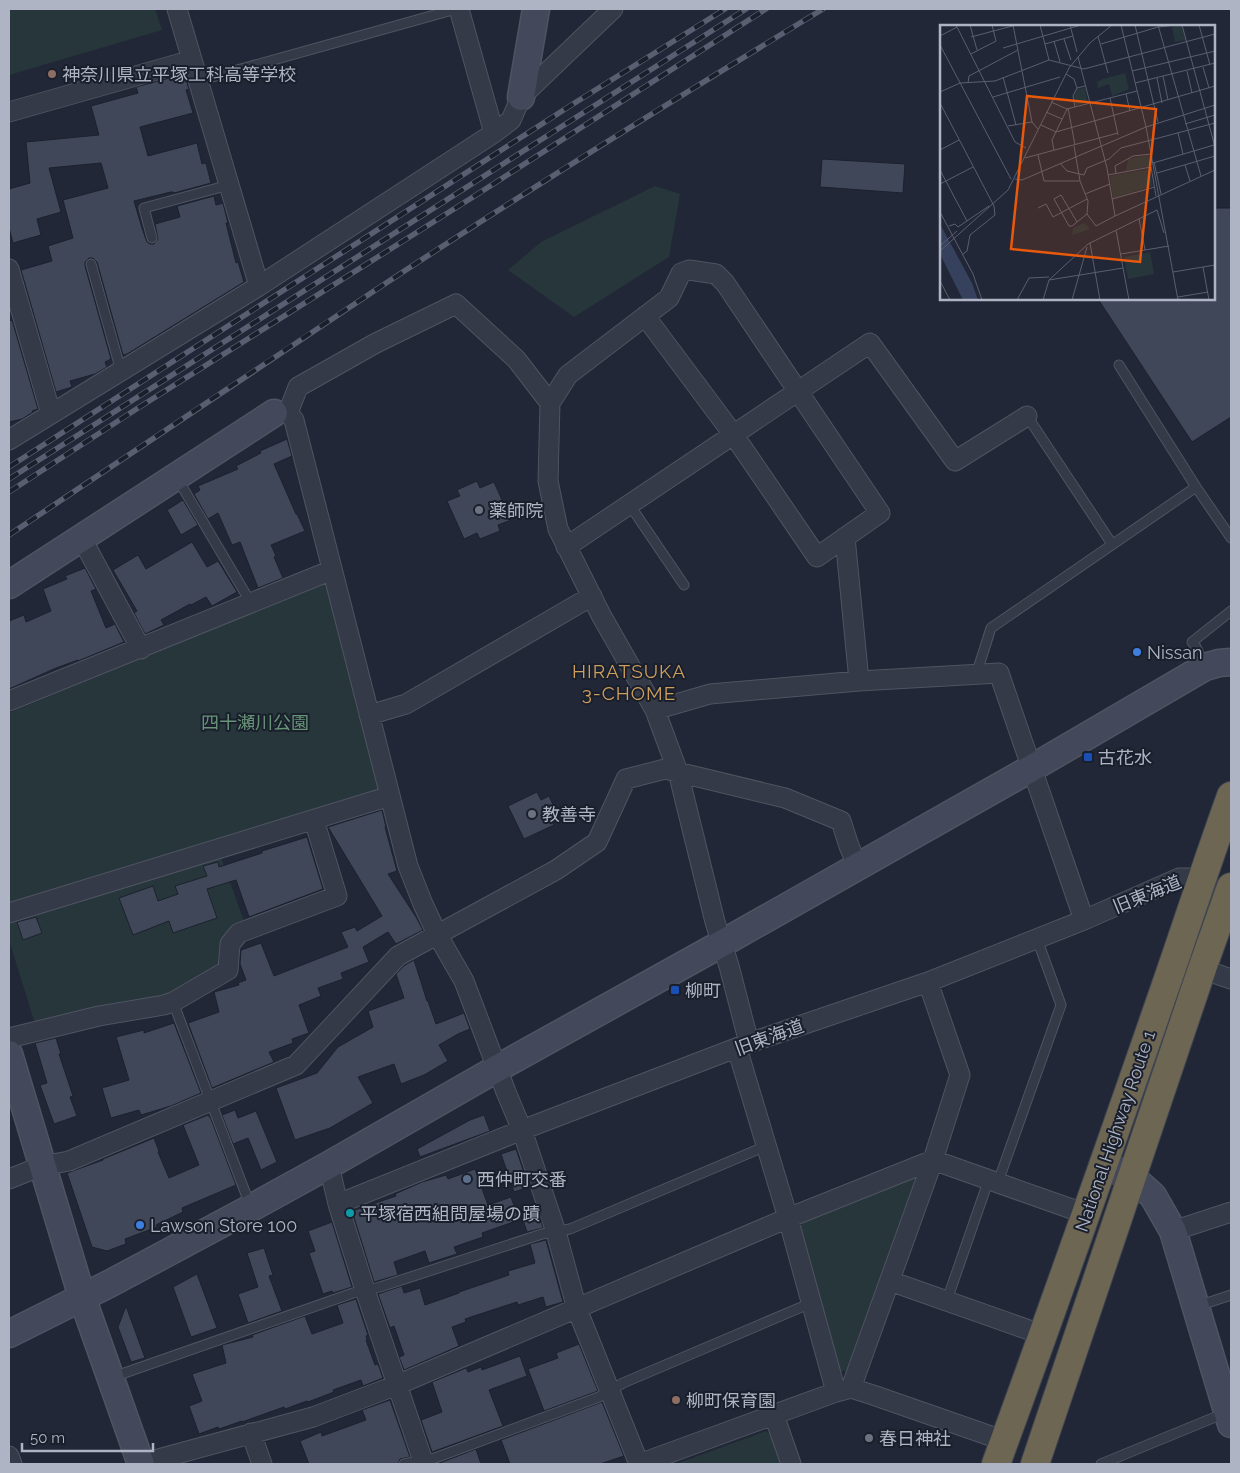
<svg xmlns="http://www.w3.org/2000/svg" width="1240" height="1473" font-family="Raleway,'Noto Sans JP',sans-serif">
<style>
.green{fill:#26363b}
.building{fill:#3f4759;stroke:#1c212e}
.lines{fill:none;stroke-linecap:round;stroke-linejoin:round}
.lane-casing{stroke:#4f5462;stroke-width:11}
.street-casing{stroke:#4f5462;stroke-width:21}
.secondary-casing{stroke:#4f5462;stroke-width:29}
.highway-casing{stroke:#3f4452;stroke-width:30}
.lane{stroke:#343a47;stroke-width:9}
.street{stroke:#343a47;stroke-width:19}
.secondary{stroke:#43485a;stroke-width:26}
.highway{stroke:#6d6652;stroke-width:28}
.rail-casing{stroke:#585f70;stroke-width:5.5}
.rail{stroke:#1a1f2c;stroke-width:4;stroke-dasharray:11;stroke-linecap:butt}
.education-dot{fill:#8d6e63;stroke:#1a1f2c;stroke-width:2}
.worship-dot{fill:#6b7280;stroke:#1a1f2c;stroke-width:2}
.shop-dot{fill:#3f7fe0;stroke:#1a1f2c;stroke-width:2}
.transit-dot{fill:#1a4fb4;stroke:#1a1f2c;stroke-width:2}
.service-dot{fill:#5c6f8a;stroke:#1a1f2c;stroke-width:2}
.culture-dot{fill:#0f9aa8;stroke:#1a1f2c;stroke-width:2}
.labels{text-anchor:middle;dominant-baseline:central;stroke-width:4;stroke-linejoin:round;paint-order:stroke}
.poi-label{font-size:18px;fill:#afb4c4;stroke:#1a1f2c;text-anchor:start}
.park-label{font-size:18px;fill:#679377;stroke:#1a1f2c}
.street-label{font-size:18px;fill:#afb4c4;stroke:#1a1f2c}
.neighbourhood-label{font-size:19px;letter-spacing:1px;fill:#ce9e5f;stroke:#1a1f2c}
.inset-road{fill:none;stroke:#5a5f6f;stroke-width:1}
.view{fill:#e8590c;fill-opacity:0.15;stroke:#e8590c;stroke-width:2.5}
.inset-edge{fill:none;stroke:#afb4c4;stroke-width:2.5}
</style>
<rect width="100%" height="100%" fill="#212736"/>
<!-- green -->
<path class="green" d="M9,9H155L162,30L9,75Z
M655,186L680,194L669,257L574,317L508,270L541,242Z
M324,582L328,585L379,788L378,794L9,904V713Z
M221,857L245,924L222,967L169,999L36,1027L9,940V921Z
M911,1177L915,1180L846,1371L838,1372L797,1232L802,1223Z
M766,1431L770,1434L780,1464H676Z"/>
<!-- building -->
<path class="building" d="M184,74L189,89L186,90L193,113L140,127L148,156L197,143L202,164L206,163L211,183L174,193L173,192H171L134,201L142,228L147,242L150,244H154L158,239L155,224L180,217L177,206L214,196L216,205L223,203L228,223H226L236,263L238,262L244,282L127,354L123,355L97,262L93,258H89L85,262V266L111,359L105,362L107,367L95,374L70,381L72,387L56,392L21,270L52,261L48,246L73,238L63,200L108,188L101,163L49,168L61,212L37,219L41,235L13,243L9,228V189L30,183L26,142L99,135L91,106L138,93L136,87Z
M822,159L905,164L903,193L820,187Z
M1214,208H1231V417L1192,442L1098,299H1214Z
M12,320L38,409L32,411L33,412L22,419L9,422V321Z
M287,439L292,456L274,464L296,514H297L305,531L271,545L276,556L274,557L283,578L258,588L240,542L232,545L218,513L208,519L194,494L200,490L198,486L238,469L236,466L261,453L260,451Z
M477,481L480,488L494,482L511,520L498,525L500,531L480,539L477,533L464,539L447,501L460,496L457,490Z
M183,500L198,525L181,535L167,510Z
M192,542L207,567L218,561L237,592L212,606L206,597L191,605L190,604L161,620L164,625L145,634L134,613L137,611L113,570L138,555L146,569Z
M85,568L96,589L91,591L106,628L115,624L124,642L78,661V660L56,668L9,689V621L24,615L26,622L51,611L43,589L67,579L65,576Z
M537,792L541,800L549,796L557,813L550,816L554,825L524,839L508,806Z
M382,810L386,827H385L397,871L388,874L416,917L423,930L396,944L388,932L363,947L369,962L341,973L343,979L318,988L321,996L299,1005L309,1033L292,1039L293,1043L269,1052L274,1062L212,1088L188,1023L219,1012L214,992L239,985L238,983L246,980L240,964L241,950L261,943L274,976L348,947L341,932L355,927L357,931L382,916L328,827Z
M307,837L323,889L249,917L236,880L207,889L217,918L173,933L169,921L133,935L119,898L153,886L158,901L178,894L175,886L207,876L203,866L218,862L219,867L262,853V851Z
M36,917L42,933L23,940L17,922Z
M414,960L427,1001H428L436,1024L464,1013L470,1029L458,1034L439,1045L448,1061L424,1075L401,1084L394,1064L358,1077L373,1103L330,1128L295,1140L276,1088L317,1073L338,1047L373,1027L368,1011L404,998L396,974L405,965Z
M174,1023L201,1093L171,1106L141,1115L139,1110L111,1118L102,1088L129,1080L116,1037L144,1030V1033Z
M56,1038L61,1054H59L73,1096L70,1097L77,1116L54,1124L40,1085L47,1083L35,1043Z
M235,1110L238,1118L256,1111L277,1162L261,1170L248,1138L233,1144L222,1115Z
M208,1115L211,1119L236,1185L182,1208L183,1212L156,1225L157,1227L125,1239L126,1244L107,1251L92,1247L67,1173L103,1160V1159L154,1138L159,1151L158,1152L169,1178L199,1165L183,1125Z
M484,1115L490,1131L420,1157L417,1149L470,1120Z
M516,1149L529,1187L514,1192L501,1154Z
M475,1169L488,1205L511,1197L519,1220L482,1233L483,1237L454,1247L457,1254L429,1263L425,1251L394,1262L398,1275L374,1282L352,1211L396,1196L395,1194L422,1182L446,1175L448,1179Z
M538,1212L543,1228L527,1232L522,1217Z
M332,1222L352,1287L333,1293L332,1291L323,1294L309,1253L315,1251L308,1231Z
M546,1240L563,1302L546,1307L543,1297L518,1305L517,1302L465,1319L466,1322L452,1327L459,1346L404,1370L399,1357L404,1355L394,1326L390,1328L378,1294L402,1286L404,1293L420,1288L425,1305L459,1293V1292L509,1275L508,1271L535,1263L530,1244Z
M264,1248L273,1275L269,1276L282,1311L248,1323L238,1294L258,1287L247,1253Z
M197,1274L217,1328L191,1337L173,1287Z
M356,1299L368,1335L366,1336L367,1339L366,1340L375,1365L378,1364L383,1378L363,1386L361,1380L333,1390L334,1392L308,1402L307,1401L285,1409L284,1407L242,1422V1421L219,1429L218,1427L199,1434L189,1406L202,1401L192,1374L226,1363L222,1345L253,1337L252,1335L305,1316L312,1334L343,1323L337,1305Z
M126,1306L145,1358L131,1362L118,1327Z
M579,1344L598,1391L544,1411L528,1369L558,1358L556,1353Z
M520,1356L527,1376L489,1390L503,1426L432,1452L421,1420L442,1412L432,1382L466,1368L468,1372L481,1367L482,1370Z
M390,1400L410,1457L400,1459L398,1464H309L300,1441L321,1432L322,1436L366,1420L362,1410Z
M602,1402L624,1456L600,1464H510L501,1440Z
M476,1449L481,1464H436H437Z"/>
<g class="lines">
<defs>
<path id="lane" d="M198,81L456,9
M152,238L144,208L229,185
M91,264L121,371
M1119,365L1196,487L1231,538
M1027,416L1112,544
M177,478L251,603
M629,504L684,585
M1204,665L1196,647L1192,642L1231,611
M976,675L991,628L1196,487
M173,1002L250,1205
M998,1182L1061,1005L1037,939
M947,1300L989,1179
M1198,1306L1231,1295
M113,1377L353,1293L380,1287L542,1234L570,1229L766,1146
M404,1464L435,1458L599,1397L623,1383L811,1303
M1101,1464L1225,1413"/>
<path id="street" d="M177,9L259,286
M459,9L494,133
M9,112L192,60
M9,269L51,414
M550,403L568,375L669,298L681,273L689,270L716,274L725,283L880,513L817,557L733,434L645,316
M274,413C284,411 288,412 294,420L408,866L423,904L437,934L464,981L506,1092L522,1130L556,1232L577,1309L639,1464
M288,413L298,387L376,343L456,304L516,359L550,403L548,481L558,529L601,615L655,710L678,772L715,922L729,966L749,1043
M9,440L259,286L494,133L511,120L521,97L613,9
M845,537L859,681
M82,539L141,649
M566,547L870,343L955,461L1027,416
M9,701L332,570
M655,710L710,694L859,681L999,673L1084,920
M369,715L406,704L592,596
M9,913L390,796
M1202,969L1231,979
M9,1038L99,1016L164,1005L173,1002L228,970L230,944L239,933L337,896L314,820
M737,1048L788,1218L836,1392
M329,1165L338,1204L365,1290L424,1464
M9,1179L42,1166L69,1161L296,1065L398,956L556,870L597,842L626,779L665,769L785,798L841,821L849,846L858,867
M338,1204L522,1130L749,1043L928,982L1084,920L1179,878H1201
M1173,1231L1231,1212
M890,1281L1043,1335
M851,1388L933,1160L960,1075L928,982
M774,1415L791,1464
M251,1433L262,1464
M9,1456L12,1464
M140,1464L313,1417L397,1385L788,1218L933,1160L1086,1214
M639,1464L836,1392L851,1388L873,1395L1005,1441"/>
<path id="secondary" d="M521,97L536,9
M9,585L274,413
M9,1054L82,1297L141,1464
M1103,1165L1132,1177L1153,1196L1173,1231L1231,1424
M9,1334L109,1284L251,1208L329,1165L498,1068L721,944L1032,768L1205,667L1219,663L1231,662"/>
<path id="highway" d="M996,1464C1055,1303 1112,1141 1168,979C1189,918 1209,857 1231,796
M1035,1464L1202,969L1231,887"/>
</defs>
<!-- lane casing -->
<use href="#lane" class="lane-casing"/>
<!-- street casing -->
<use href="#street" class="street-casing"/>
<!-- secondary casing -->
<use href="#secondary" class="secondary-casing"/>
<!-- highway casing -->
<use href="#highway" class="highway-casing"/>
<!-- lane -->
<use href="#lane" class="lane"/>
<!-- street -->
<use href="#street" class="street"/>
<!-- secondary -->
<use href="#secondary" class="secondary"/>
<!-- highway -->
<use href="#highway" class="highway"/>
<defs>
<path id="rail" d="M9,467L573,104L725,9
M9,479L746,9
M9,492L138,408L473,197L766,9
M9,535C132,453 254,370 377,289C524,192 673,100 823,9"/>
</defs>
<!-- rail casing -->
<use href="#rail" class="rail-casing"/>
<!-- rail -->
<use href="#rail" class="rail"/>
</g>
<!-- markers -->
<g class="education-dot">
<circle cx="52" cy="74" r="5"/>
<circle cx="676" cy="1400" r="5"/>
</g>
<g class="worship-dot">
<circle cx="479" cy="510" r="5"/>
<circle cx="532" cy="814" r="5"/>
<circle cx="869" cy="1438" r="5"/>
</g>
<g class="shop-dot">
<circle cx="1137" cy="652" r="5"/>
<circle cx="140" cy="1225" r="5"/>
</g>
<g class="transit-dot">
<rect x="1083" y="752" width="10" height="10" rx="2.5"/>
<rect x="670" y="985" width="10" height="10" rx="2.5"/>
</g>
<circle class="service-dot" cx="467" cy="1179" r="5"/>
<circle class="culture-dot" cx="350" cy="1213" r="5"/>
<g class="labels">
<!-- poi labels -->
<g class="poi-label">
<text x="62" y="74">神奈川県立平塚工科高等学校</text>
<text x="489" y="510">薬師院</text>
<text x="1147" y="652">Nissan</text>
<text x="1098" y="757">古花水</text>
<text x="542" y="814">教善寺</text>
<text x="685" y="990">柳町</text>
<text x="477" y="1179">西仲町交番</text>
<text x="360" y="1213">平塚宿西組問屋場の蹟</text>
<text x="150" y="1225">Lawson Store 100</text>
<text x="686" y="1400">柳町保育園</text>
<text x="879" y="1438">春日神社</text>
</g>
<!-- park labels -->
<g class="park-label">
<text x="255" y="722">四十瀬川公園</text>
</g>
<!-- street labels -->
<g class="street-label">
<text transform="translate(1147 894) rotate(-22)">旧東海道</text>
<text transform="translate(769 1037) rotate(-20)">旧東海道</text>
<text transform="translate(1115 1131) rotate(-71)">National Highway Route 1</text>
</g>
<!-- neighbourhood labels -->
<g class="neighbourhood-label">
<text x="629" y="671">HIRATSUKA<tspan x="629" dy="22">3-CHOME</tspan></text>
</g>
</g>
<!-- overview -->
<g transform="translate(940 25)">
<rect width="275" height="275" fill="#212736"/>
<path d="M241,1L246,15L235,17L232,2ZM185,48L189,64L172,71L169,59L158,63L157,57L163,54ZM145,63L148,77L136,80L134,72L137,64ZM208,130L210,141L186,146L188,134ZM210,144L213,161L173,173L170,151ZM144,198L150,204L132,210L133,203ZM210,227L214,249L188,254L184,232Z" fill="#26363b"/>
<path d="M0,199L32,258L38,275H23L0,229Z" fill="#35415d"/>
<path class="inset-road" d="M16,0L75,117L86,123M30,0L37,25M73,0L92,97L98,104M100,0L109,35M130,0L137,27M181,0L206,102L238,275M195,0L218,97M218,0L261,151M242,0L275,122M259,0L270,40M0,11L17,2M158,11L168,48M31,12L76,0M124,14L131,35M114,16L120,37M105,19L133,11M161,19L218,2L236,0M0,20L71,154M63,23L141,0M31,29L56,16L52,0M138,32L167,143L175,191L275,145M263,42L269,63M192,46L275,26M247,46L252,68M126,49L134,54L137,63M223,51L228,75M63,52L76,100M217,53L222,78M28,58L29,51L78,25M195,58L275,38M0,67L20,58L55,56L109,35L144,44L275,9M186,69L190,86M53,72L120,52M170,73L178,110M111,77L127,84L197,66M0,78L54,181M135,82L133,71L137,63L145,61M128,83L135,120M106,87L122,94M245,99L275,90M101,100L116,107L275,61M68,101L92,97M238,108L243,129M134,121L140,156L148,176L147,189L156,201L175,191M0,125L19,115M114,125L112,115L127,84M98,130L104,156H140M85,133L178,108M214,137L221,169M120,138L127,146L144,150L147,143L169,134L181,123L275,98M213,138L274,120M245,140L250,156M211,142L216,171M0,145L27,196M217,148L275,131M176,149L175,141L193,131L211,129M168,150L211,142M75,154L82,155L206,102L275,80M0,159L33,142M145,169L170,159M172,174L215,162M98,183L106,179L113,192L147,174M0,187L33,249L42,275M199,194L205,225M137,197L121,170L114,174L129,201H132L147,189M9,201L15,199L18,202L49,181M176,205L189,275M150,218L160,275M0,221L17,206M0,226L68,165L129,43L150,18L172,0M23,229L27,226L30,210L55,190L54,181M181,229L229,221M263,242L269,275M233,247L275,240M109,255L148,219L217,185L224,208M0,256L10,275M238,272L268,267M77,275L89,253L109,252M103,275L109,255L183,243M132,275L147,222"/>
<path class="view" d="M87,71L216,84L200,237L71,224Z"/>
<rect width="275" height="275" class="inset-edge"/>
</g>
<!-- border -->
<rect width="1240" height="1473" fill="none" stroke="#afb4c4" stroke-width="20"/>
<!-- scale -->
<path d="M22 1443v8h131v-8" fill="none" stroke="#afb4c4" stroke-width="2.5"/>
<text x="30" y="1443" font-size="15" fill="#afb4c4" stroke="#1a1f2c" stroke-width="4" paint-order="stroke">50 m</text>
</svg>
